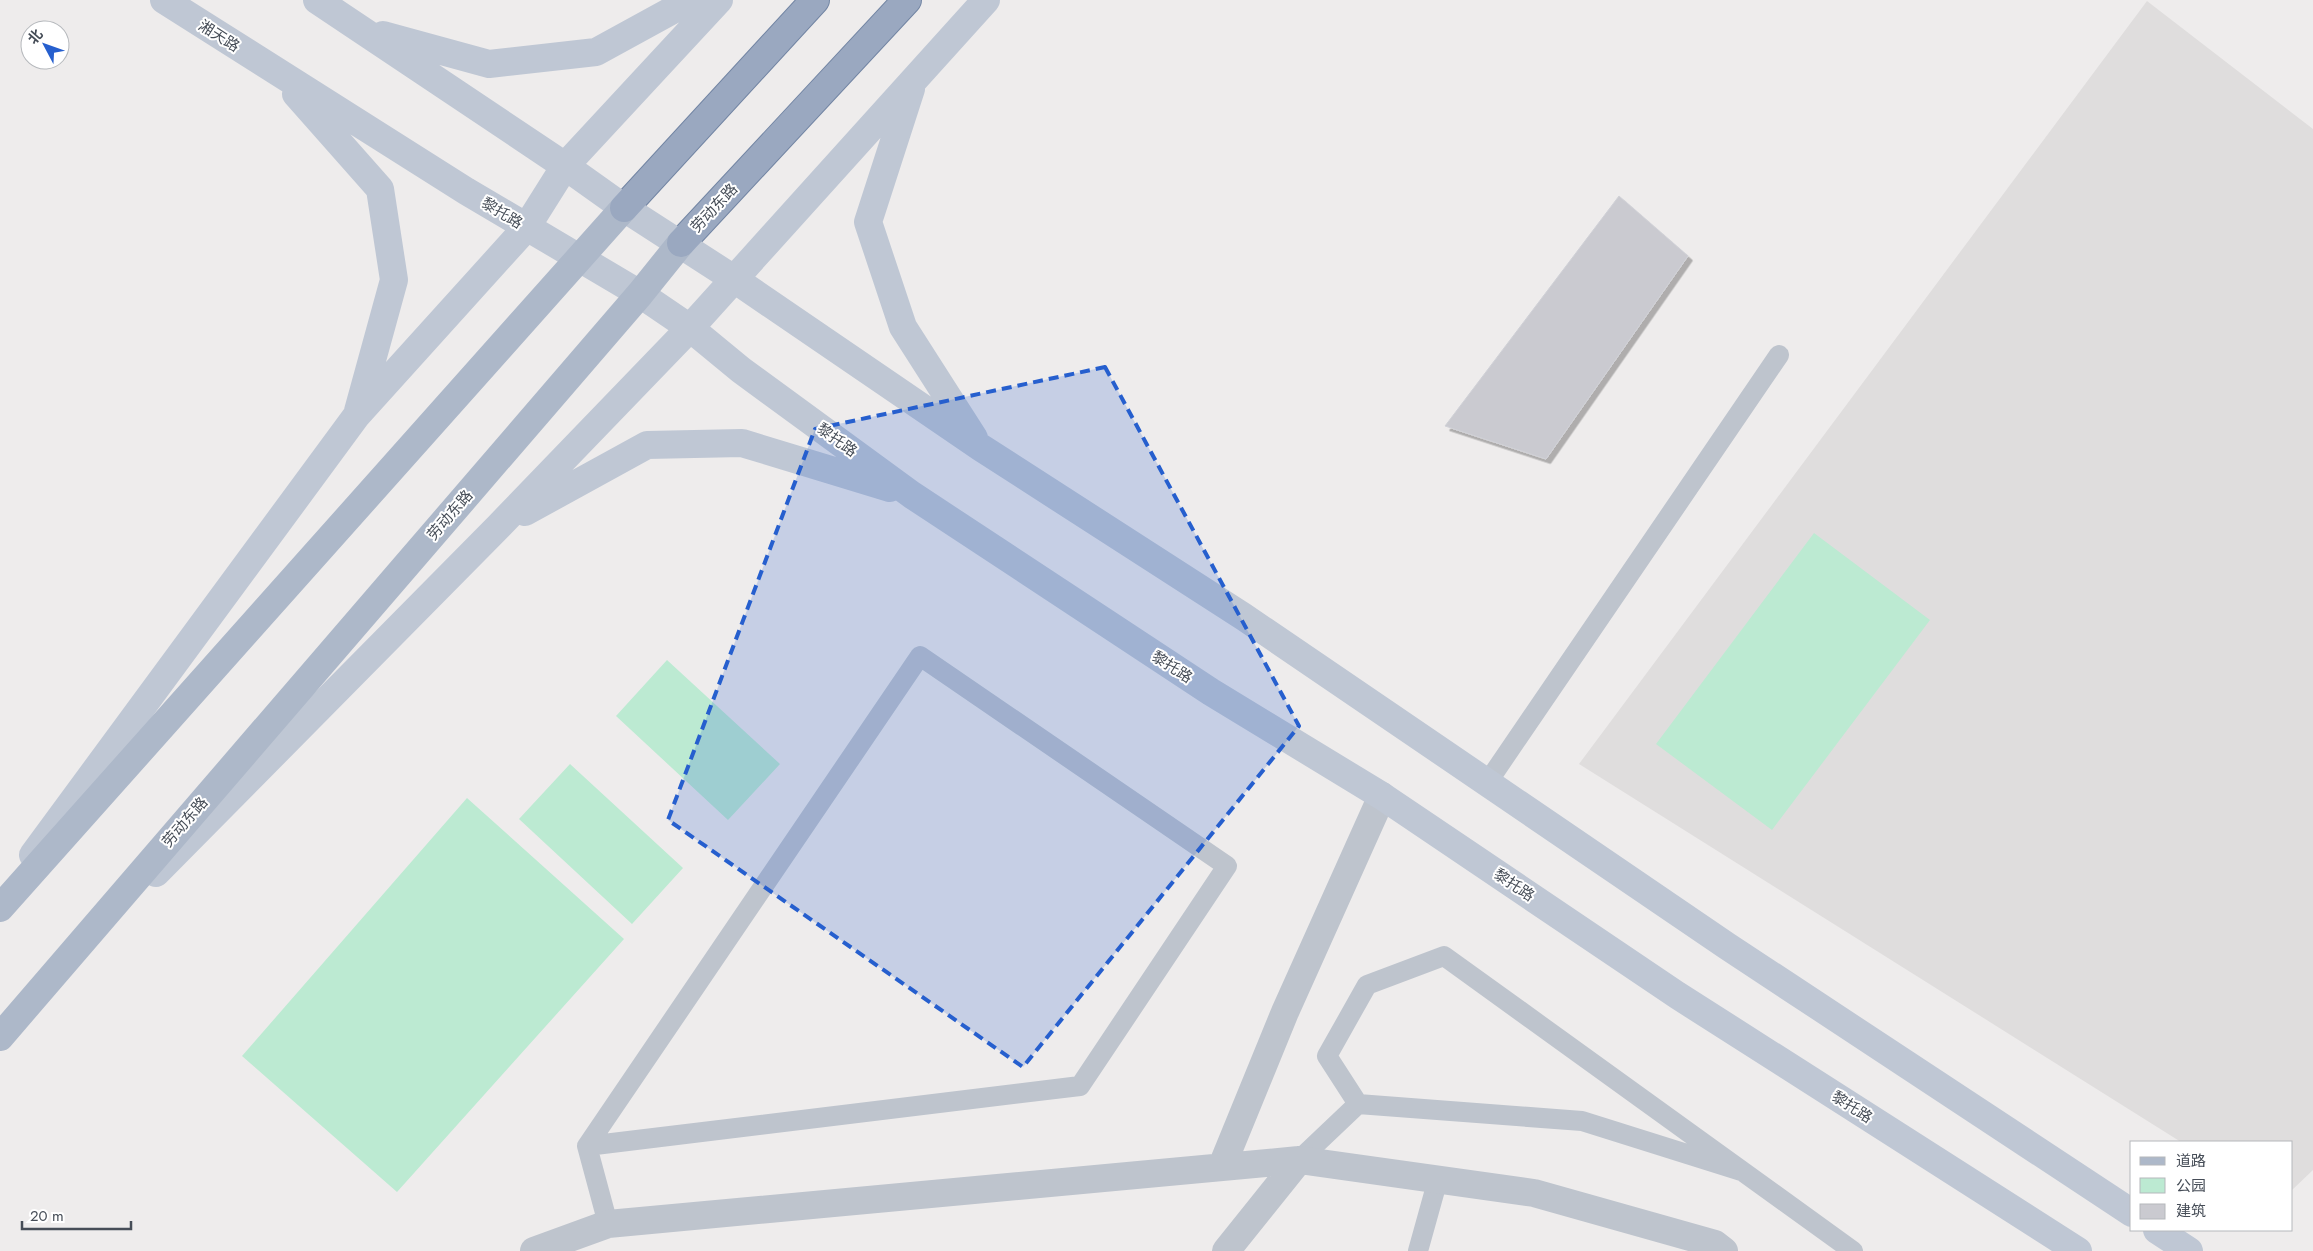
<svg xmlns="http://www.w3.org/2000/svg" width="2313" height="1251" font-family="Jost,'Noto Sans SC',sans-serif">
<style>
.education{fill:#dfdddd}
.green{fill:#bcead2}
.building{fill:#cacad0;stroke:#d0d1d7;filter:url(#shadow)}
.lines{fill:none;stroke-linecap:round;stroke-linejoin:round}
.trunk-casing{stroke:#7285a3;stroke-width:30}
.service{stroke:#bec4cd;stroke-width:20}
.minor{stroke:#bec4cd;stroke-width:28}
.secondary{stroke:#bfc7d4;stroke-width:28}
.primary{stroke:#adb8c9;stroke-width:28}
.trunk{stroke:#9aa8c0;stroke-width:28}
.marked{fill:#265fce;fill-opacity:0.2;stroke:#265fce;stroke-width:4;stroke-dasharray:10 6;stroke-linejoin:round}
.labels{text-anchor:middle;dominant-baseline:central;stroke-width:4;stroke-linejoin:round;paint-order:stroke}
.street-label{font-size:15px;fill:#464d57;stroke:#fff}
</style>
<defs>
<filter id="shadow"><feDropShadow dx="4.5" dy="4.5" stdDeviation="0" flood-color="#0004"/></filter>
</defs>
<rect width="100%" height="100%" fill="#eeecec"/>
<!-- education -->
<path class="education" d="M2147,1L2313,129V1170L2292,1190V1142H2181L1579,764Z"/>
<!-- green -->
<path class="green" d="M1814,533L1930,620L1772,830L1656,744Z
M667,660L780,764L728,820L616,716Z
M570,764L683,868L632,924L519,819Z
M467,798L624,939L397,1192L242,1056Z"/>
<!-- building -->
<path class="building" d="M1619,196L1688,256L1546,459L1445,426Z"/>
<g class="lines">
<defs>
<path id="trunk" d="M624,208L815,0
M681,243L907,0"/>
</defs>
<!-- trunk casing -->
<use href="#trunk" class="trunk-casing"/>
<!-- service -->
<path class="service" d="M1487,783L1779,355
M587,1146L1080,1086L1227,866L920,656L587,1146L608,1224
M1299,1160L1358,1104
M1741,1171L1582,1121L1358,1104L1327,1056L1367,985L1444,956L1853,1251
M1418,1251L1438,1179"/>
<!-- minor -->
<path class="minor" d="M1222,1166L1285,1012L1382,796
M534,1251L608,1224L1299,1160L1534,1193L1715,1244L1724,1251
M1226,1251L1299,1160"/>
<!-- secondary -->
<path class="secondary" d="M164,0L466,191L640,294L690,328L741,370L912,495L1211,692L1382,796L1677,995L2078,1251
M317,0L565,166L624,208L734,279L980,447L1244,617L1727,946L2132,1213
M383,35L489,64L596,52L691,0
M911,89L868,222L903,327L974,438
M296,94L380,189L394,280L358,411
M525,512L647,445L742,443L890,488
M33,855L357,415L526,228L565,166L719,0
M156,873L499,526L690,328L986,0
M2157,1230L2189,1251"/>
<!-- primary -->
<path class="primary" d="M0,908L624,208
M0,1037L640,294L681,243"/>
<!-- trunk -->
<use href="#trunk" class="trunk"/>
</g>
<!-- marked area -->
<path class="marked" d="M1105,367L1299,726L1023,1067L668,820L815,429Z"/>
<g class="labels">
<!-- street labels -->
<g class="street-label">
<text transform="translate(219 36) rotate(32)">湘天路</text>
<text transform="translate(714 208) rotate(-47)">劳动东路</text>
<text transform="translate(502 213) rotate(31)">黎托路</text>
<text transform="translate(837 440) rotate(36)">黎托路</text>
<text transform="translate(450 515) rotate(-49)">劳动东路</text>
<text transform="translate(1172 667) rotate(33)">黎托路</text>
<text transform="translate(185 822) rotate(-49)">劳动东路</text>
<text transform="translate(1514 885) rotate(34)">黎托路</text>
<text transform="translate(1852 1107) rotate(33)">黎托路</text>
</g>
</g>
<!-- legend -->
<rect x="2130" y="1141" width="162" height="90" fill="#ffffff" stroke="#b5b8bc"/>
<rect x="2140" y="1157" width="25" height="8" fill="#adb8c9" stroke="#b5b8bc"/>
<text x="2176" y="1166" font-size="15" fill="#464d57">道路</text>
<rect x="2140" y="1178" width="25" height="15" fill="#bcead2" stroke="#b5b8bc"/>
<text x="2176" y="1191" font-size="15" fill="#464d57">公园</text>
<rect x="2140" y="1204" width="25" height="15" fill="#cacad0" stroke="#b5b8bc"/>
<text x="2176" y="1216" font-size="15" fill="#464d57">建筑</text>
<!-- north arrow -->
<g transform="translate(45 45) rotate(311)"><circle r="24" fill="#ffffff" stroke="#b5b8bc"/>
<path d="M0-4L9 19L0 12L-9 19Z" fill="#265fce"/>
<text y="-8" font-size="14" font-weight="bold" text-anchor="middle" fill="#464d57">北</text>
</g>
<!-- scale -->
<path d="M22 1221v8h109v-8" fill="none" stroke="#464d57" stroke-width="2.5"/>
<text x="30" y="1221" font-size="15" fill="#464d57" stroke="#ffffff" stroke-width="4" paint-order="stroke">20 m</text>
</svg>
